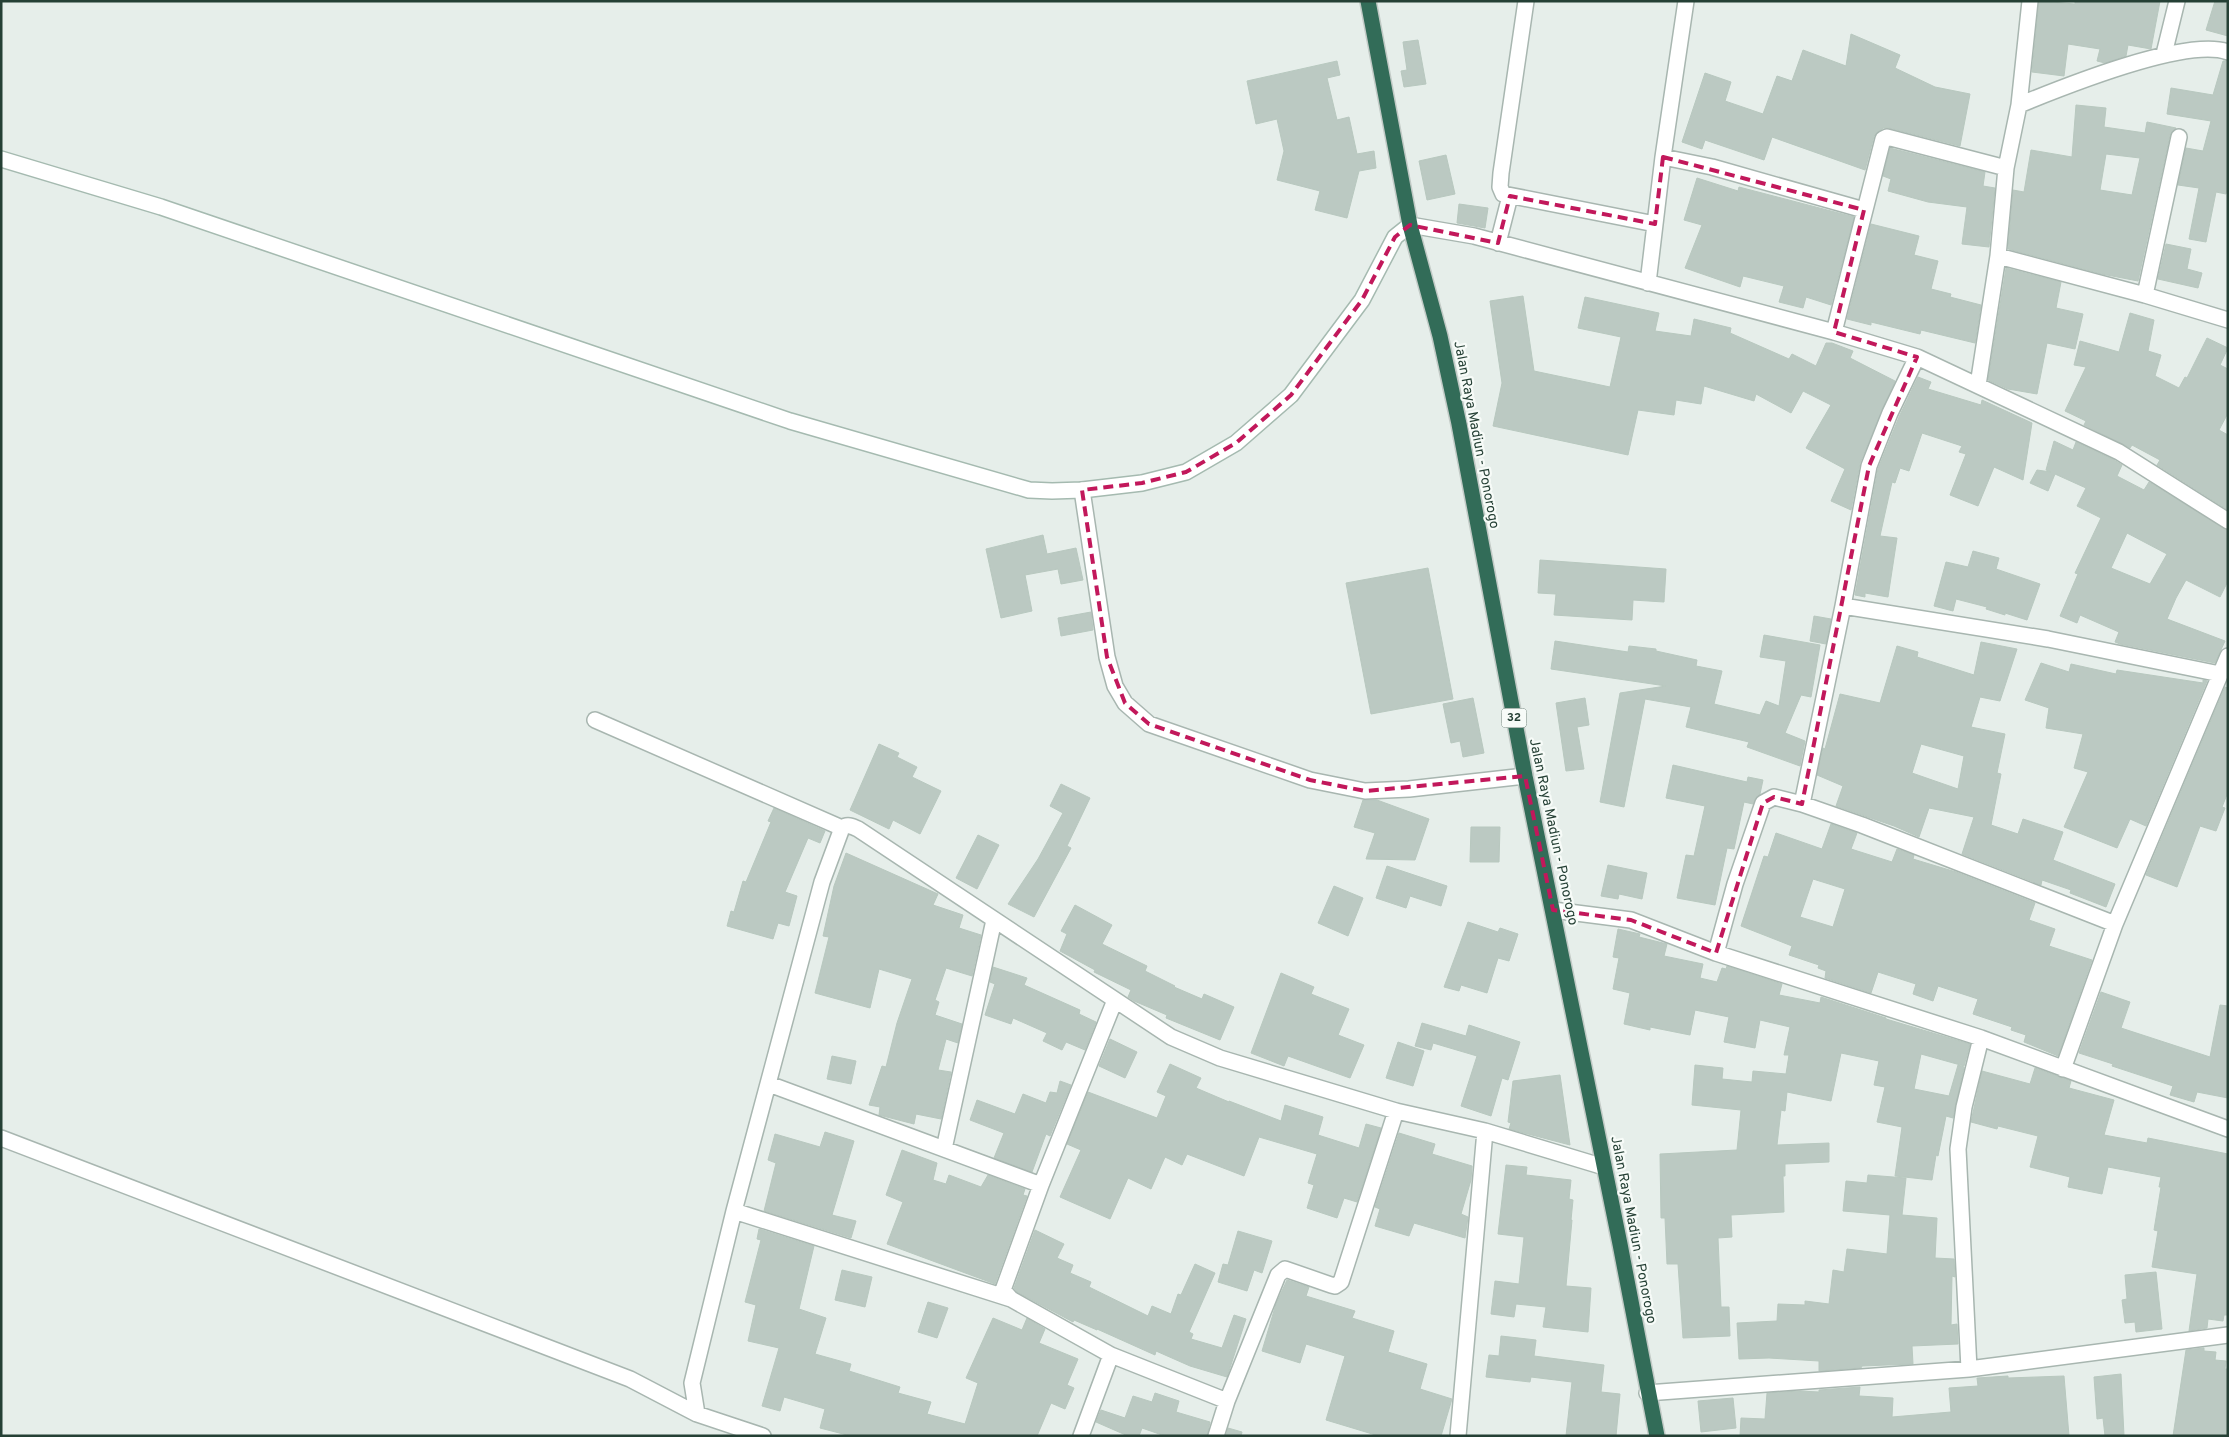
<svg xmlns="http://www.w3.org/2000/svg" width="2229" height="1437" font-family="Overpass,sans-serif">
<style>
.building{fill:#bbc9c2;stroke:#b8c8bf;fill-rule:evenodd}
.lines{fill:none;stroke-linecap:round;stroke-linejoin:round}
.street-casing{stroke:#a8b6b0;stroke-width:18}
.secondary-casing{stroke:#a5bab0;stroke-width:18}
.highway-casing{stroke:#c2cac6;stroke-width:18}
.street{stroke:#fff;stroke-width:15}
.secondary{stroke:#fff;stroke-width:15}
.highway{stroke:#326c58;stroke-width:15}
.marked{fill:none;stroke:#c2185b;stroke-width:4;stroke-dasharray:10 6;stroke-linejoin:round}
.labels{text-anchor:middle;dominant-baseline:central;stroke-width:4.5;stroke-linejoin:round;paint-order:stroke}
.shield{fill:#f7fbf8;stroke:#647870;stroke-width:1}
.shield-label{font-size:12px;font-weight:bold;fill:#254035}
.street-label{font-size:14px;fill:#254035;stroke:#f7fbf8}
</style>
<rect width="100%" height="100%" fill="#e6eeea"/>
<!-- building -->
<path class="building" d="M2039,1L2075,4V1H2160L2151,49L2128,45L2126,56L2105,63L2097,61L2100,49L2068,44L2064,76L2032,72Z
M2215,1H2228V36L2206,30Z
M1851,34L1900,55L1895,68L1935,87L1970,94L1960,146L1889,128H1883L1874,136L1865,170L1772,137L1764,160L1705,140L1702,149L1682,142L1705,73L1731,82L1725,101L1763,114L1777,76L1792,81L1803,50L1846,66Z
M1418,40L1426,84L1404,87L1401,71L1407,70L1403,42Z
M1337,61L1340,75L1327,78L1337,120L1349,117L1357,154L1374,151L1376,168L1359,171L1347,218L1315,210L1320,191L1277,180L1284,151L1277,119L1256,124L1247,81Z
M2223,61H2228V185L2226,194L2216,192L2206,242L2189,239L2199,188L2178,185L2186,148L2203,151L2211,121L2167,114L2171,88L2213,95Z
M2076,105L2106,108L2104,127L2145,133L2147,122L2176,128L2170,135L2138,281L2102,274L2008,249L2013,190L2024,192L2031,150L2072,157ZM2106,154L2140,158L2132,195L2100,190Z
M1890,148L1985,172L1983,186L1995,188L1989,247L1962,244L1967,207L1928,202L1888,191L1891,179L1883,176Z
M1446,155L1455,194L1427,200L1419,161Z
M1697,178L1738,191L1739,187L1854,217L1831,305L1806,297L1803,308L1779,302L1784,286L1743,276L1740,287L1685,268L1702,225L1684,220Z
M1459,204L1488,208L1485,228L1457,223Z
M1871,224L1919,236L1914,255L1938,261L1931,289L1951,294L1950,297L1981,305L1975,343L1921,330L1920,334L1871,322V325L1847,319Z
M2166,244L2191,249L2187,269L2202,273L2198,288L2158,279Z
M2006,268L2061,282L2056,308L2083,314L2075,349L2047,343L2037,394L2008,389L1988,380Z
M1523,296L1534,371L1610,387L1621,337L1578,328L1585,297L1659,313L1655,331L1691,336L1694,319L1731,328L1730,333L1789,359L1792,354L1816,366L1826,343H1832L1853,351L1850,358L1895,381L1860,463L1851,510L1831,501L1845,469L1806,448L1831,405L1803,391L1791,413L1756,394L1754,401L1704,386L1701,404L1676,400L1674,415L1638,410L1628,455L1493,426L1502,383L1490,301Z
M2130,313L2154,320L2148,351L2161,355L2155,376L2179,388L2185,377L2187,378L2207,338L2228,348L2220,365L2228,369V413L2219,430L2228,435V510L2157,465L2160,460L2132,445L2130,448L2084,425L2086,421L2065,411L2086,367L2074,365L2080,341L2119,352Z
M1918,377L1931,382L1928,389L1981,405L1982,400L2032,423L2023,480L1994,467L1978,506L1950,495L1966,454L1959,452L1962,446L1922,433L1909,471L1900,468L1895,483L1892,482L1880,536L1897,538L1888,597L1865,593V597L1855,595L1878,469L1899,417Z
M2054,441L2073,450L2076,442L2114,460L2122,465L2117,476L2144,490L2149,482L2228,530V581L2220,597L2186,580L2176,598L2167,619L2225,641L2215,663L2120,644L2115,642L2119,632L2080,615L2077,623L2060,616L2078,574L2075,573L2101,518L2077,506L2086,488L2055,474L2048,491L2030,483L2037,470L2051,472L2046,470ZM2127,533L2167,554L2150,584L2111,568Z
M1043,535L1047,554L1076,548L1083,580L1061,584L1058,569L1025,575L1032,611L1001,618L986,549Z
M1973,551L1999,558L1996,569L2040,584L2027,620L2005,613V615L1986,609L1987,607L1956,599L1953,611L1934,606L1946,562L1968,567Z
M1540,560L1666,569L1664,602L1633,600L1632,620L1554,615L1556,594L1538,593Z
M1428,568L1453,699L1371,714L1346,583Z
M1091,612L1093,630L1061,636L1058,618Z
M1814,616L1831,619L1826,644L1810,641Z
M1764,635L1820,645L1811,697L1801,695L1785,733L1805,741L1800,766L1747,747L1749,742L1686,727L1691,707L1645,699L1624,807L1600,802L1620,693L1666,686L1551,669L1555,641L1628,652L1629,646L1656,649V651L1697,660L1696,666L1722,671L1714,704L1760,715L1766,701L1779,706L1786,661L1760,657Z
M1981,642L2017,649L2000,701L1980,697L1971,727L2005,734L1997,773L2001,774L1991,825L2018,834L2023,819L2063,832L2053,860L2115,884L2106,907L2070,893L2071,890L2042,880L2041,885L1962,854L1974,817L1929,808L1919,837L1894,826L1836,806L1843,786L1817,775L1823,748L1825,749L1840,694L1880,703L1897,646L1918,652L1917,657L1974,675ZM1921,744L1964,756L1958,789L1912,773Z
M2041,663L2069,672L2071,664L2116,674L2117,670L2203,683V680L2207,681L2146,826L2130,819L2117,848L2064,827L2088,772L2074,768L2083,734L2046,728L2049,708L2025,700Z
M2225,687L2228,688V792L2222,807L2225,808L2216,831L2200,826L2177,887L2146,875Z
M1473,698L1484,753L1463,757L1460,741L1451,743L1443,704Z
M1585,698L1589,725L1577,727L1584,769L1566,771L1556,703Z
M879,744L899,753L897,757L917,767L912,777L941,791L920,834L893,820L889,829L850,810Z
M1673,765L1747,782L1748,777L1763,780L1760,794L1753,804L1744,802L1734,849L1727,848L1715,905L1677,898L1686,855L1694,856L1705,806L1666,798Z
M1061,784L1090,798L1067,846L1071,848L1034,917L1008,904L1038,859L1063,813L1050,806Z
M1363,800H1377L1429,819L1415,860L1366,859L1375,833L1354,827Z
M774,808L825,831L820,843L808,838L785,892L797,896L789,926L778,923L773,939L727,926L731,911L734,912L743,881L746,882L771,822L768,821Z
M1831,824L1857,833L1851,849L1892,862L1897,849L1914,855L1913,859L1956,872L2035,903L2029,920L2055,929L2049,946L2092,960L2058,1056L2024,1042L2026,1035L2011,1030L2012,1027L1973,1014L1978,999L1938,986L1933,1001L1913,994L1916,984L1878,972L1871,993L1825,978L1826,971L1818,968L1819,965L1789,955L1792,946L1741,926L1764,856L1768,857L1776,833L1822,849ZM1813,879L1845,889L1833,927L1800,917Z
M1471,827H1500L1499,862H1470Z
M978,835L999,845L977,889L956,878Z
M846,853L938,894L933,905L963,915L959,928L981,935L972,976L946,968L935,1000L939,1002L935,1015L962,1024L958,1043L946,1039L938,1070L951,1072L941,1119L916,1114L914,1124L879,1115L880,1107L869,1105L882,1066L886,1067L897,1023L912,979L879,969L870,1008L815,993L829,937L823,936L834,886Z
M1608,865L1647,873L1642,899L1619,894L1618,899L1601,896Z
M1387,866L1447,886L1441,906L1410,896L1406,908L1376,898Z
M1334,886L1363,898L1348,936L1318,923Z
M1075,905L1112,925L1102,944L1147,966L1145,971L1175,986L1174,987L1202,999L1204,994L1234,1007L1220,1040L1166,1018L1167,1015L1134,1001L1128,997L1131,990L1094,972L1095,970L1060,951L1067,934L1061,931Z
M1468,922L1498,932L1500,928L1518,934L1509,961L1498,958L1487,993L1461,985L1459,991L1444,987Z
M1618,929L1640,934L1639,937L1667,944L1664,956L1703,964L1700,978L1717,982L1722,968L1726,969L1727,966L1782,984L1779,995L1820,1003L1821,997L1886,1018V1019L1970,1044L1964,1066L1921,1054L1914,1089L1949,1096L1958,1065L1964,1067L1953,1118L1946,1116L1938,1156L1936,1155L1932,1180L1895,1176L1902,1127L1877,1122L1885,1087L1874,1085L1879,1061L1841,1053L1831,1101L1787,1092L1785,1111L1781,1110L1777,1145L1829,1143V1162L1785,1164V1176H1783L1784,1212L1731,1215L1732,1237L1718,1238L1721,1307H1729L1730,1336L1683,1338L1678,1264H1667L1665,1218H1661L1660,1154L1737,1150L1741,1110L1692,1105L1695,1065L1723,1068L1722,1079L1752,1082L1753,1071L1786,1074L1789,1055H1784L1790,1027L1760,1020L1755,1048L1724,1042L1729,1017L1695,1010L1690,1035L1650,1027V1030L1624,1024L1630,993L1613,989L1619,958L1613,957Z
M993,967L1027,978L1024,985L1080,1010L1079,1014L1096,1022L1085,1050L1066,1042L1062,1050L1043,1041L1047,1033L1013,1018L1011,1024L985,1015L995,984L990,982Z
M1281,973L1314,987L1311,994L1349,1009L1338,1035L1364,1045L1350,1078L1288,1056L1284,1066L1251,1053Z
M2101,992L2130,1002L2121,1028L2210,1057L2220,1005L2228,1006V1098L2197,1092L2194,1102L2170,1095L2173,1086L2112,1066L2113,1064L2079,1053Z
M1422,1023L1466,1036L1469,1025L1520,1042L1508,1080L1502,1078L1491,1116L1461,1106L1477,1056L1433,1043L1431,1050L1415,1046Z
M1110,1039L1137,1052L1125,1078L1099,1066Z
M1398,1042L1424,1051L1413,1086L1386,1078Z
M832,1056L856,1061L851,1084L827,1079Z
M1170,1064L1201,1078L1196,1088L1229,1102V1101L1281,1121L1285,1105L1323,1117L1318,1135L1359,1148L1366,1124L1381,1128L1357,1202L1344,1198L1337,1218L1307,1208L1314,1185L1308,1183L1317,1154L1259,1137L1244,1176L1187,1154L1182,1165L1165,1157L1151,1189L1128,1178L1110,1219L1060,1197L1081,1150L1067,1144L1088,1092L1157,1118L1166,1096L1157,1092Z
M2035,1068L2071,1081L2069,1088L2114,1100L2104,1135L2147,1143L2148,1138L2228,1154V1315H2224L2223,1321L2208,1319L2207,1328L2189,1331L2197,1274L2152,1267L2158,1231L2154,1230L2161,1187H2159L2161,1177L2108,1167L2102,1194L2068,1187L2070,1177L2030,1167L2038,1136L1998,1126L1997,1129L1971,1122L1982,1071L2030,1084Z
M1560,1075L1570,1145L1509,1129L1511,1123L1508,1122L1513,1081Z
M1060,1081L1071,1085L1050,1136L1046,1134L1032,1172L994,1158L1004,1133L970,1120L977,1100L1015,1114L1023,1094L1046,1103L1050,1092L1057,1093Z
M825,1132L854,1141L832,1215L856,1221L851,1238L764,1211L776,1163L768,1160L775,1134L820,1147Z
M1399,1133L1435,1144L1432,1154L1472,1166L1471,1180L1461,1214L1468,1217L1465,1238L1414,1223L1409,1236L1375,1226L1380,1209L1375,1207Z
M902,1150L937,1163L933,1180L946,1184L949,1175L981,1187L988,1175L1025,1189L1023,1195L1027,1196L995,1284L887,1244L903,1202L886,1195Z
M1506,1165L1527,1167L1526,1175L1571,1180L1569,1199L1573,1200L1571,1220H1572L1566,1286L1591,1288L1588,1332L1543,1327L1546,1307L1516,1304L1514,1317L1491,1314L1495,1281L1519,1284L1524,1237L1498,1234Z
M1868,1175L1906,1178L1902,1215L1937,1218L1935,1258L1954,1259L1955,1277L1952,1276L1951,1325L1957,1324L1958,1344L1912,1346L1913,1364L1862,1366L1861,1368L1819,1371V1361L1769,1358L1739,1359L1737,1323L1777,1321L1778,1304L1805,1305V1301L1829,1304L1833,1270L1844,1272L1847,1249L1887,1254L1890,1215L1843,1211L1846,1181L1867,1183Z
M759,1229L814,1246L799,1309L826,1318L815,1354L851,1364L849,1371L900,1387L898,1393L931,1402L927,1414L965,1424L978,1383L966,1378L993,1318L1022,1330L1027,1318L1045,1329L1039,1343L1078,1359L1067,1385L1074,1388L1065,1409L1051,1403L1037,1436H851L820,1428L825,1409L784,1397L780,1411L762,1406L779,1348L748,1341L756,1305L745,1302L761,1240L757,1239Z
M1035,1230L1064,1244L1057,1258L1073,1265L1070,1273L1091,1282L1089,1287L1148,1316L1152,1306L1171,1314L1178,1294L1181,1295L1195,1264L1215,1273L1189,1332L1193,1334L1191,1339L1222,1348L1234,1315L1246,1319L1227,1377L1190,1366L1156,1351L1155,1355L1097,1329V1330L1074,1320L1073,1322L1017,1292L1014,1288Z
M1238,1231L1272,1241L1262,1273L1254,1270L1247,1291L1218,1282L1223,1264L1228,1265Z
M842,1270L872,1277L865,1307L835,1300Z
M2156,1272L2162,1329L2136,1332L2135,1322L2125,1323L2122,1300L2127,1299L2125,1275Z
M1287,1280L1309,1287L1306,1296L1355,1311L1352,1318L1394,1331L1388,1352L1427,1364L1420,1389L1452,1399L1441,1436H1379L1326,1420L1345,1356L1306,1344L1300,1363L1262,1351L1276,1304Z
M928,1302L948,1308L937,1338L918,1332Z
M1501,1336L1536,1340L1534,1356L1604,1365L1601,1392L1620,1394L1616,1436H1566L1572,1382L1531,1377L1530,1382L1486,1377L1489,1355L1499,1356Z
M2204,1348V1351L2216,1352L2215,1360L2226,1361L2225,1369H2228V1436H2173L2186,1350Z
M2121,1374L2124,1436H2105L2103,1418L2097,1419L2094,1377Z
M2008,1376V1378L2064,1376L2069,1436H1740L1741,1418L1765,1419L1767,1393L1800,1391L1819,1392V1390L1860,1387L1859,1396L1893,1398L1892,1417L1951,1412L1949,1388L1978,1386L1977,1378Z
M1155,1393L1179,1401L1176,1412L1210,1422L1207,1436H1165L1142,1428L1139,1436H1128L1096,1422L1101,1410L1125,1418L1133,1396L1152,1402Z
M1733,1398L1736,1428L1701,1432L1698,1401Z
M1228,1428L1242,1432L1241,1436H1226Z"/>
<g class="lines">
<defs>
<path id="street" d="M1526,1L1501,173L1500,187L1503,194L1655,224
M2164,54L2177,1
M2019,105L2030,1
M1663,157L1686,1
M1410,225L1474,236L1834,332L1917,357L2119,452L2228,521
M1498,243L1510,196
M1998,256L2145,295L2228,320
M1648,283L1663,157L1712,167L1864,210
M2145,295L2179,137
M1834,332L1883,139L1887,137L2006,168
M1978,385L1998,256L2006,168L2019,105C2063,87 2186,37 2228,52
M1082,490L1107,657L1115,686L1125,703L1149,724L1310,780L1365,791L1409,789L1525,776
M1843,606L2048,639L2220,674
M595,720L842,828
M1802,804L1843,606L1869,466L1890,413L1917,357
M1553,910L1631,920L1716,953L1981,1038L2228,1129
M1716,953L1735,884L1763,803L1774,797L1802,804L1862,825L2115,924
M1115,1000L1041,1185L1003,1290L1011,1299L1111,1355L1227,1401L1278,1275L1285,1269L1331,1285L1335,1286L1341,1282L1396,1111
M2063,1069L2115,924L2228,656
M769,1084L1041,1185
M1,1138L630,1379L697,1414L763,1436
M944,1149L994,920
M734,1211L1011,1299
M1969,1369L1958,1149L1964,1107L1981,1038
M1647,1393L1969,1369L2228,1335
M697,1414L692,1383L734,1211L822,882L842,828C847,824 852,826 858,829L1171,1037L1220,1058L1396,1111L1485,1131L1604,1167
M1081,1436L1111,1355
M1216,1436L1227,1401
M1458,1436L1485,1131"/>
<path id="secondary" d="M1,159L161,207L790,421L1029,490L1052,491L1082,490L1142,483L1186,472L1236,443L1291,395L1362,300L1395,237L1410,225"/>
<path id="highway" d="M1368,1L1410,225L1440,336L1459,424L1525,776L1620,1244L1657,1436"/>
</defs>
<!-- street casing -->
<use href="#street" class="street-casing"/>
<!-- secondary casing -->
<use href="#secondary" class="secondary-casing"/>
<!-- highway casing -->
<use href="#highway" class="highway-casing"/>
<!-- street -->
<use href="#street" class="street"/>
<!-- secondary -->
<use href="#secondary" class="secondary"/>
<!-- highway -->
<use href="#highway" class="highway"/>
</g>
<!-- marked area -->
<path class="marked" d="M1663,157L1864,210L1834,332L1917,357L1869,466L1802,804L1774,797L1763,803L1716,953L1631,920L1553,910L1525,776L1365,791L1310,780L1149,724L1125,703L1107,657L1082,490L1142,483L1186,472L1236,443L1291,395L1362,300L1395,237L1410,225L1498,243L1510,196L1655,224Z"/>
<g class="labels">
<!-- shield labels -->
<rect class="shield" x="1501.5" y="708.5" width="25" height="19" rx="4"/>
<g class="shield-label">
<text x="1514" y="718">32</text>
</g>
<!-- street labels -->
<g class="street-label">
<text transform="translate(1476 435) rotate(79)">Jalan Raya Madiun - Ponorogo</text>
<text transform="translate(1553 832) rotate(78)">Jalan Raya Madiun - Ponorogo</text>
<text transform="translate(1633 1230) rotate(79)">Jalan Raya Madiun - Ponorogo</text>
</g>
</g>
<!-- border -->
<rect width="2229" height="1437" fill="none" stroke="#254035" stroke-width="5"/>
</svg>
